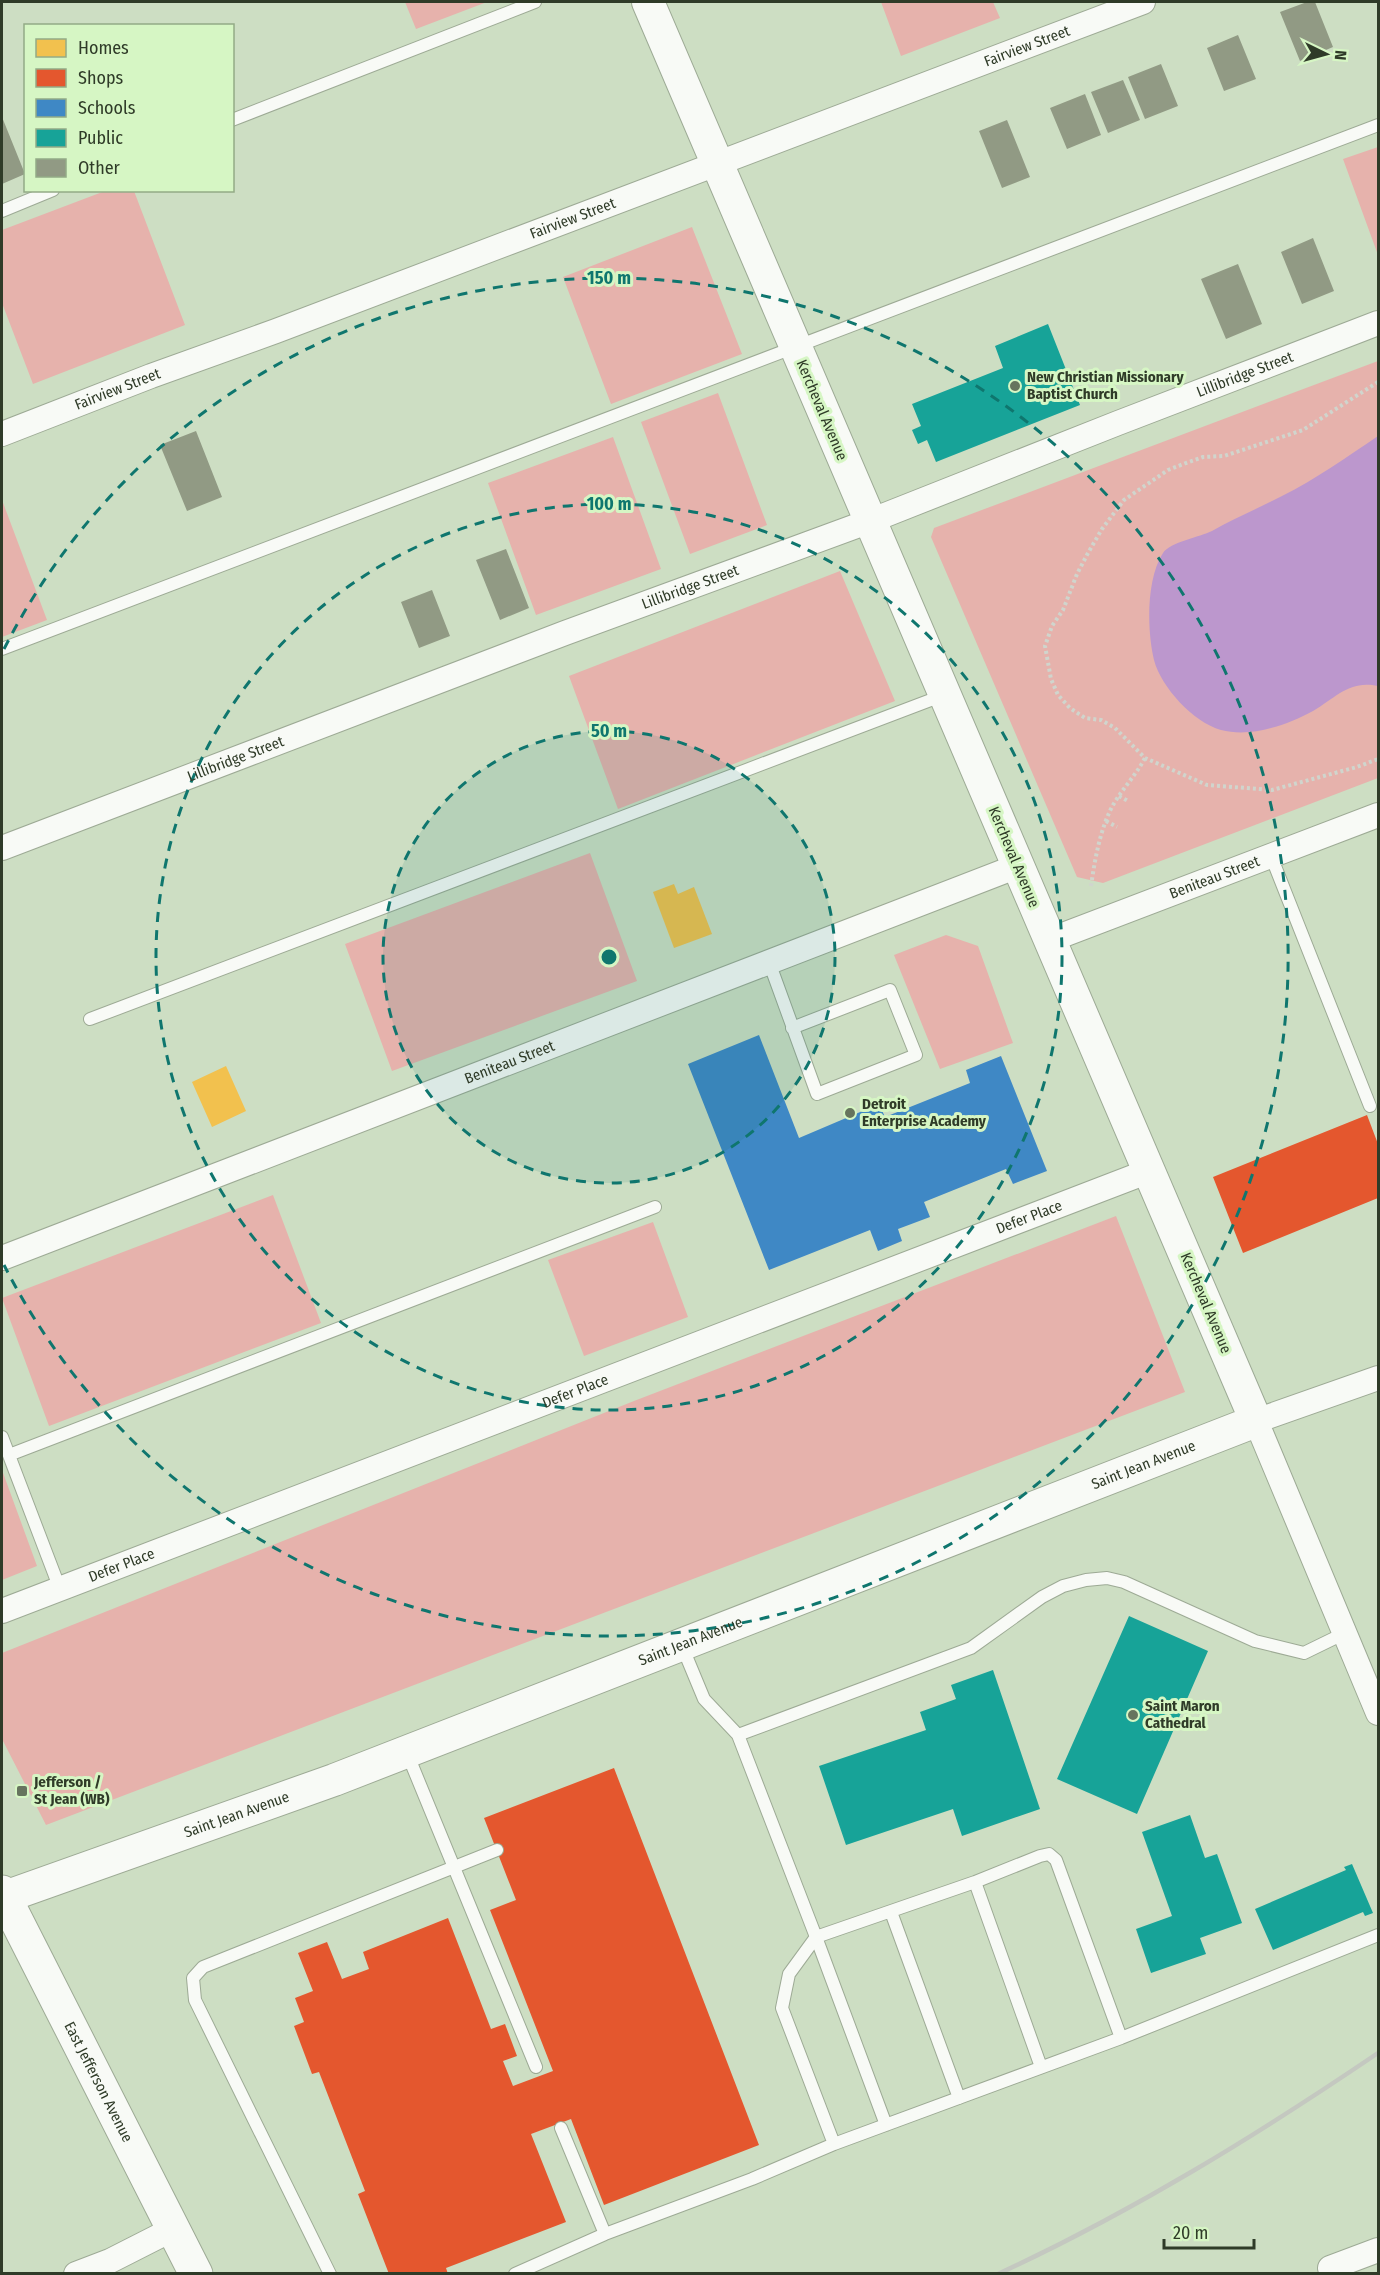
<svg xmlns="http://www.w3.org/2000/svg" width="1380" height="2275" font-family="'Fira Sans Condensed',sans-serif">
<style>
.green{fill:#e6b2ac}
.water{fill:#bc97cd}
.homes{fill:#f2c14e}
.shops{fill:#e4572e}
.schools{fill:#3f88c5}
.public{fill:#17a398}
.building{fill:#919a84}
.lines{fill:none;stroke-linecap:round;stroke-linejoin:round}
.service-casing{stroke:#9daa95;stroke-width:14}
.minor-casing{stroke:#9daa95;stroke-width:26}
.tertiary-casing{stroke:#9daa95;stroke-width:34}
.secondary-casing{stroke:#9daa95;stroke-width:35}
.path{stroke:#d0d5cd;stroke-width:4;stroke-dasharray:3 3;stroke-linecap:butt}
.service{stroke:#f8faf6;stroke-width:12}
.minor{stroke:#f8faf6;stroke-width:24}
.tertiary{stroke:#f8faf6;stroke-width:32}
.secondary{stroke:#f8faf6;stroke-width:33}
.rail{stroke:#c4c8c0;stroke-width:4.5}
.ring{fill:none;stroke:#0f766e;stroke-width:3;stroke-dasharray:10 8}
.poi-dot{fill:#66745e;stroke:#d6f6c4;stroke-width:2}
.labels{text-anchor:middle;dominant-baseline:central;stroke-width:6;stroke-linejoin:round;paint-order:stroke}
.street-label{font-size:15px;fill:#2f3b28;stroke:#d6f6c4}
.poi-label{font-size:15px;font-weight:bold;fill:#2f3b28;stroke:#d6f6c4;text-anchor:start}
.centre{fill:#0f766e;stroke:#d6f6c4;stroke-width:3}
.ring-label{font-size:18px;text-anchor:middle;font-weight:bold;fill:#0f766e;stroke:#d6f6c4;stroke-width:6;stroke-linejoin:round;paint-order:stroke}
</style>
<rect width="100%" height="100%" fill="#cddec3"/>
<!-- green -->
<path class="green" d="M405,2H487L416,29Z
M881,2H993L1000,18L901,56Z
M1378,147V255L1343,159Z
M105,191H134L185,325L33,384L2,303V230Z
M692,227L742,354L611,404L563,277Z
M1378,361V778L1103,883L1077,877L931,537L934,528Z
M718,393L767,525L690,554L641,422Z
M613,437L661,569L536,615L488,483Z
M2,500L47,620L2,637Z
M840,571L895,701L618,809L569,676Z
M590,853L637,981L392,1071L345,944Z
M946,935L978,946L1013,1043L940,1069L894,955Z
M273,1195L321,1323L49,1426L2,1298Z
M1116,1216L1185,1392L46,1825L2,1739V1653L634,1401Z
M653,1222L688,1317L584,1356L548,1260Z
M2,1470L37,1566L2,1580Z"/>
<!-- water -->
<path class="water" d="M1378,436V686C1349,680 1337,697 1313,711C1287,725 1251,738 1221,730C1193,722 1161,687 1154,660C1147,631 1146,579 1163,553C1170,542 1200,537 1212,531C1235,518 1259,508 1282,496C1316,479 1347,457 1378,436Z"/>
<!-- homes -->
<path class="homes" d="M674,884L678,894L694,887L712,934L674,948L653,892Z
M226,1066L246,1111L212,1127L192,1082Z"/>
<!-- shops -->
<path class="shops" d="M1367,1115L1378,1144V1198L1243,1253L1213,1177Z
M614,1768L759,2145L604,2205L571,2119L531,2134L566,2222L446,2268L448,2274H389L358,2194L365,2191L319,2072L312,2074L294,2026L304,2022L295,1998L313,1991L298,1953L327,1942L342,1979L369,1969L363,1952L448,1918L491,2029L505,2024L517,2056L503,2061L513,2086L553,2071L490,1910L516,1900L484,1818Z"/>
<!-- schools -->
<path class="schools" d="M759,1035L799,1138L879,1104L885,1117L970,1083L966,1070L1001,1056L1047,1171L1013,1184L1006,1169L924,1202L930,1217L898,1229L902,1241L878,1251L870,1230L769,1270L688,1064Z"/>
<!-- public -->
<path class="public" d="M1048,324L1080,405L936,462L927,440L918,444L912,430L921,426L912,404L1003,368L995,346Z
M1129,1616L1208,1651L1137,1814L1057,1779Z
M993,1670L1040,1809L962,1836L953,1809L846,1845L819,1766L926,1730L920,1712L956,1699L951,1685Z
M1190,1815L1205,1858L1217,1854L1242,1923L1200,1938L1206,1954L1151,1973L1136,1929L1172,1916L1142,1832Z
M1352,1864L1373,1913L1365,1916L1363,1912L1273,1950L1255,1909L1346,1870L1344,1867Z"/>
<!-- building -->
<path class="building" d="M1307,2H1315L1333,47L1300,61L1280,12Z
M1238,35L1256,79L1224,91L1207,48Z
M1161,64L1178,106L1145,119L1128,77Z
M1123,80L1140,120L1108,133L1091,92Z
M1085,94L1101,135L1067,149L1050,108Z
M2,117L25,174L2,184Z
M1007,120L1030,177L1002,188L979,131Z
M1313,238L1334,291L1302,304L1281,252Z
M1238,264L1262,324L1226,339L1201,279Z
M196,431L222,497L187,511L160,445Z
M506,549L529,608L500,620L476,560Z
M432,590L450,636L419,648L401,602Z"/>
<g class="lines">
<defs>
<path id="service" d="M232,120L535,2
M2,211L53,190
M2,649L1378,125
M1271,856L1370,1106
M769,962L817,1094L916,1055L890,990L792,1028
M90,1019L944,695
M2,1437L60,1589
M9,1455L655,1207
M682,1646L704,1699L738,1735L816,1937L789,1974L782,2008L834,2144L1121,2038L1378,1935
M738,1735L971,1648L1042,1597L1063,1586L1086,1580L1107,1578L1124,1582L1255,1641L1304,1653L1345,1633
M407,1753L536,2067
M975,1882L1041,2067
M891,1912L959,2098
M886,2125L816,1937L975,1882L1040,1856L1049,1854L1056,1860L1121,2038
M561,2128L605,2234
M330,2274L195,2000L193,1978L203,1967L497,1850
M515,2274L605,2234L752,2179L834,2144"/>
<g id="minor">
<path id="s1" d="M2,434L151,376L276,331L1143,2"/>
<path id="s2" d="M2,848L565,633L870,521L1118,423L1378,323"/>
<path id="s3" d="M1050,940L1378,815"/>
<path id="s4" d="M2,1258L1018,866"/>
<path d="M1378,1378L1256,1421L1378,1713"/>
<path id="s5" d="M2,1611L1149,1171"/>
<path d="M1330,2268L1378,2250"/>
<path d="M76,2274L110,2261L173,2229"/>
</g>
<g id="tertiary">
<path id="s6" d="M2,1898L334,1780L1256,1421L648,2"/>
</g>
<g id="secondary">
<path id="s7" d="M2,1892L196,2274"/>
</g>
</defs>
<!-- service casing -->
<use href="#service" class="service-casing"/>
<!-- minor casing -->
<use href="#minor" class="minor-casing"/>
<!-- tertiary casing -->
<use href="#tertiary" class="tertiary-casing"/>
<!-- secondary casing -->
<use href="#secondary" class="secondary-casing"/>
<!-- path -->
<path class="path" d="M1378,382L1303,430L1224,456L1203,457L1186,463L1168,470L1124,500L1102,529L1088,553L1077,574L1063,610L1052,626L1045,646L1051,679L1058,695L1070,708L1085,718L1101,720L1115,728L1145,758L1207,785L1272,790L1357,767L1378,759
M1119,796L1128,801
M1106,821L1117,827
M1091,886C1095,859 1100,829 1113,805C1123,788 1136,775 1145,758"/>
<!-- service -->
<use href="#service" class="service"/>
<!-- minor -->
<use href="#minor" class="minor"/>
<!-- tertiary -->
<use href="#tertiary" class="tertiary"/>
<!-- secondary -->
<use href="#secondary" class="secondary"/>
<!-- rail -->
<path class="rail" d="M998,2274C1132,2212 1257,2135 1378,2053"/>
</g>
<!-- distance rings -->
<circle cx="609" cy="957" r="226" fill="#0f766e" fill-opacity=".12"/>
<g class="ring">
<circle cx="609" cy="957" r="226"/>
<circle cx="609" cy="957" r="453"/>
<path d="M4 649A679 679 0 1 1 4 1265"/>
</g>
<!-- markers -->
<g class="poi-dot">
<circle cx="1015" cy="386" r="6"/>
<circle cx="850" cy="1113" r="6"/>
<circle cx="1133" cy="1715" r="6"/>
<rect x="16" y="1785" width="12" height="12" rx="3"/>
</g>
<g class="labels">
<!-- street labels -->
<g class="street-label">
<text stroke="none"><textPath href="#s1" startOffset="1096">Fairview Street</textPath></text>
<text stroke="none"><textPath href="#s1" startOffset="610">Fairview Street</textPath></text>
<text stroke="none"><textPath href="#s2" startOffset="1330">Lillibridge Street</textPath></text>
<text stroke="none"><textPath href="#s1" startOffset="124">Fairview Street</textPath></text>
<text transform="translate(822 410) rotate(67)">Kercheval Avenue</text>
<text stroke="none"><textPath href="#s2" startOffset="736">Lillibridge Street</textPath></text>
<text stroke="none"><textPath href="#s2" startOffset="250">Lillibridge Street</textPath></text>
<text transform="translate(1014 857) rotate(67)">Kercheval Avenue</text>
<text stroke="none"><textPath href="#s3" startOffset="176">Beniteau Street</textPath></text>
<text stroke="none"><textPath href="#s4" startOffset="544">Beniteau Street</textPath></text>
<text stroke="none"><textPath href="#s5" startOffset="1100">Defer Place</textPath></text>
<text transform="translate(1206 1303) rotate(67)">Kercheval Avenue</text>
<text stroke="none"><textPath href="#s5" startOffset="614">Defer Place</textPath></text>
<text stroke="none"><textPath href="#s6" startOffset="1221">Saint Jean Avenue</textPath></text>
<text stroke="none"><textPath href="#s5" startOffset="128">Defer Place</textPath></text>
<text stroke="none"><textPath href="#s6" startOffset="735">Saint Jean Avenue</textPath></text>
<text stroke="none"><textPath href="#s6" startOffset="249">Saint Jean Avenue</textPath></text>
<text stroke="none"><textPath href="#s7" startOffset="213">East Jefferson Avenue</textPath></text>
</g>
<!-- poi labels -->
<g class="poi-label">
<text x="1027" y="377">New Christian Missionary<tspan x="1027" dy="17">Baptist Church</tspan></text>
<text x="862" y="1104">Detroit<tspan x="862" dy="17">Enterprise Academy</tspan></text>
<text x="1145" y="1706">Saint Maron<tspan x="1145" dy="17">Cathedral</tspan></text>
<text x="34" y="1782">Jefferson /<tspan x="34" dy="17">St Jean (WB)</tspan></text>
</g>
</g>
<circle cx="609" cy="957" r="9" class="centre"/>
<g class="ring-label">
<text x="609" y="284">150 m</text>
<text x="609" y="510">100 m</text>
<text x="609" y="737">50 m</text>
</g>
<!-- border -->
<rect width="1380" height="2275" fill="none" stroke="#2f3b28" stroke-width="6"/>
<!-- legend -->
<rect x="24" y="24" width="210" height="168" fill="#d6f6c4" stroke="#93ab86" stroke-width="1.5"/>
<rect x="36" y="39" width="30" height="18" fill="#f2c14e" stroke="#93ab86" stroke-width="1.5"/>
<text x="78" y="54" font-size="18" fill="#2f3b28">Homes</text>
<rect x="36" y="69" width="30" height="18" fill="#e4572e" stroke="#93ab86" stroke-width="1.5"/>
<text x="78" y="84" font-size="18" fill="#2f3b28">Shops</text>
<rect x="36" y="99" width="30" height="18" fill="#3f88c5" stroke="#93ab86" stroke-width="1.5"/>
<text x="78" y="114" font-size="18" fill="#2f3b28">Schools</text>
<rect x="36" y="129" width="30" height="18" fill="#17a398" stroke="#93ab86" stroke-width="1.5"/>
<text x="78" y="144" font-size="18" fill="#2f3b28">Public</text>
<rect x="36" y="159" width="30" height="18" fill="#919a84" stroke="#93ab86" stroke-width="1.5"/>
<text x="78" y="174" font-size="18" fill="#2f3b28">Other</text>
<!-- north arrow -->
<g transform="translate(1326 54) rotate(95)" stroke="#d6f6c4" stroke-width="4.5" paint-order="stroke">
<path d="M0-4.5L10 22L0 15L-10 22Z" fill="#2f3b28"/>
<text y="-9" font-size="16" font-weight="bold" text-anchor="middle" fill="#2f3b28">N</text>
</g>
<!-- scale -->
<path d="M1164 2239v9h90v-9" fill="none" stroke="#2f3b28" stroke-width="3"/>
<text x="1173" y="2239" font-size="18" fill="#2f3b28" stroke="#d6f6c4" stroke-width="4.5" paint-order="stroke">20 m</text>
</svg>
